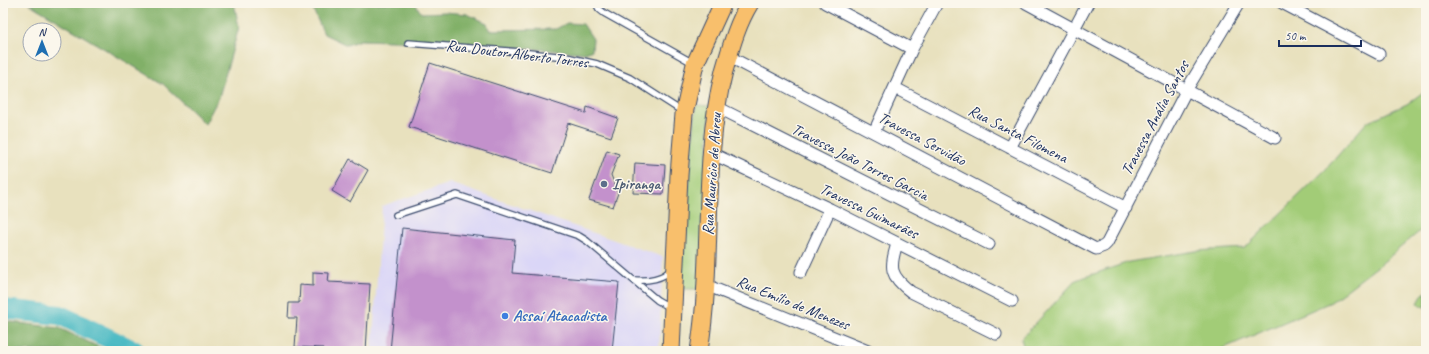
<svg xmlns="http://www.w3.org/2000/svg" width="1429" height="354" font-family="Caveat,sans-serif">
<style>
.built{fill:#dad6f7}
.green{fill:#a2cc77;stroke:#5e7e6a}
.forest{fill:#81b068;stroke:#4e7063}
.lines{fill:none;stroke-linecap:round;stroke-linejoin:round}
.river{stroke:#4ab9c3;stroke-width:20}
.building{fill:#c391cc}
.lane-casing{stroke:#3a4a6c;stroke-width:8}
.street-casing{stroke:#3a4a6c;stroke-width:13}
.primary-casing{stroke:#3a4a6c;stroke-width:19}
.lane{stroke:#fff;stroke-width:5.5}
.street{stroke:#fff;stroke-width:11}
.primary{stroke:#f8bf6c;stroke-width:17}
.service-dot{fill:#5c6f8a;stroke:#fbf7ec;stroke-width:1.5}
.shop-dot{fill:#3f7fe0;stroke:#fbf7ec;stroke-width:1.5}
.labels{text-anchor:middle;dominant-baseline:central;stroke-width:3;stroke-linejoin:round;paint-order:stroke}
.street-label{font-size:16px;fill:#1b2f5e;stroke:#fbf7ec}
.service-label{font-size:16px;font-weight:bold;fill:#4e5e75;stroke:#fbf7ec;text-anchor:start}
.shop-label{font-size:16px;font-weight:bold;fill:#366cbe;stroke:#fbf7ec;text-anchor:start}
</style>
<rect width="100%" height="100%" fill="#fbf7ec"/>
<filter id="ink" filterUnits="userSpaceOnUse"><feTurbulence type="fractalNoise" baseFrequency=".025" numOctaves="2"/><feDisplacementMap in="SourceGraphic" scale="8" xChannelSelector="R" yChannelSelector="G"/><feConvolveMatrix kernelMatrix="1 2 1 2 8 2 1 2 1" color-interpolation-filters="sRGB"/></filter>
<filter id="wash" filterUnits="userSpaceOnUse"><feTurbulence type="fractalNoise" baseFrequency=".012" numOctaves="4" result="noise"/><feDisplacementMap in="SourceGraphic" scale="16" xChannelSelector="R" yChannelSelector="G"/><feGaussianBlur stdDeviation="0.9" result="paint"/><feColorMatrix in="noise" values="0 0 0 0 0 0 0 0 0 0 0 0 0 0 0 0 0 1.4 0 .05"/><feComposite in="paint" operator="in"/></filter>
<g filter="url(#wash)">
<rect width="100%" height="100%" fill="#e8e1be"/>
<!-- built -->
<path class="built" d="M450,183L663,257L659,351H372L382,206Z"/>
<!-- green -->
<path class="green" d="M1426,90V226L1382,263L1331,302L1217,351H1025L1021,339L1076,280L1129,262L1196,251L1245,248L1326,169L1367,122L1407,104Z
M696,105L710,106L702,289H680Z
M1426,292V308L1418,303L1423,294Z"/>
<!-- forest -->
<path class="forest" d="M28,3H234L239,27L219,97L205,124L163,84Z
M310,3H415L421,13L445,12L467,14L487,23L489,30L556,29L567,23L583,24L593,39L592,50L586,53L457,43L360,40L347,45L324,34Z
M3,321L59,328L107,351H3Z"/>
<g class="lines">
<!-- river -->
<path class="river" d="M3,309L60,315L135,351"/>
</g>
<g id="blocks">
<!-- building -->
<path class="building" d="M430,63L586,113L587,107L618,118L611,137L568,123L552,173L409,127Z
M607,150L619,154L611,175L618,193L613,207L589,200Z
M350,159L368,170L350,202L332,191Z
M635,163L665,165L663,194L633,193Z
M402,228L515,240L512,273L619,282L612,351H390Z
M313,272L329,273L328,282L370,284L366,351H324V348L295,347L297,318H288L289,303H299L300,285L313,286Z"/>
</g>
</g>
<g filter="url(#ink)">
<use href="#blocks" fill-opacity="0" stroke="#3a4a6c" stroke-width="1"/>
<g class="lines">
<defs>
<path id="lane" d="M596,3L599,9L604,13L693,63
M408,43L520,52L566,57L597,64L630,78L683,112
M396,215L457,195L579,236L587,241L657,300L671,308
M635,280C647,281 664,279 671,269"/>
<path id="street" d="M825,3L912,49
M1026,3L1275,138
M1282,3L1379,54
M728,56L1096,249L1104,246L1107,243L1187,89L1239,3
M895,88L1126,208
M717,107L989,244
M874,132L912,49L937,3
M1010,148L1088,3
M711,153L830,209L1012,301
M897,244C889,268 890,276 911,292L996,334
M801,272L830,209
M706,285L868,351"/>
<path id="primary" d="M671,351L679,175L684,114L695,64L723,3
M699,351C714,258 701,162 724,71C731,47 737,24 750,3"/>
</defs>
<!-- lane casing -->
<use href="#lane" class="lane-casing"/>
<!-- street casing -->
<use href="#street" class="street-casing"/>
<!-- primary casing -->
<use href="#primary" class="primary-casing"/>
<!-- lane -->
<use href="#lane" class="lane"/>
<!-- street -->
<use href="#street" class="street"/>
<!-- primary -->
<use href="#primary" class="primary"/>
</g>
</g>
<!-- markers -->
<circle class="service-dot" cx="604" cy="184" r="4"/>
<circle class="shop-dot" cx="505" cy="316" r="4"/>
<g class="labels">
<!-- street labels -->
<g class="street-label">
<text transform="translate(517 54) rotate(7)">Rua Doutor Alberto Torres</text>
<text transform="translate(1155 118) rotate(-62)">Travessa Anália Santos</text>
<text transform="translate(1018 134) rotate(27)">Rua Santa Filomena</text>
<text transform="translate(922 139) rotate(28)">Travessa Servidão</text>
<text transform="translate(860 162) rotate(27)">Travessa João Torres Garcia</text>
<text transform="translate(712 174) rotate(-86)">Rua Maurício de Abreu</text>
<text transform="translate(869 211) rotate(26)">Travessa Guimarães</text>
<text transform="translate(793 303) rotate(22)">Rua Emílio de Menezes</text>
</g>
<!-- service labels -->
<g class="service-label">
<text x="612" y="184">Ipiranga</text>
</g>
<!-- shop labels -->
<g class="shop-label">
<text x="513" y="316">Assaí Atacadista</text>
</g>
</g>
<!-- margin -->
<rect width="1429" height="354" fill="none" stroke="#fbf7ec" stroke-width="16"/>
<!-- north arrow -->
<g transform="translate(42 42)"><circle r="19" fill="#fbf7ec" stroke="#a1a7b3"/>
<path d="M0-3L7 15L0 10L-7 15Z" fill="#1f6fb2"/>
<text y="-6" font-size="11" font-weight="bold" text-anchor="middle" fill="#1b2f5e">N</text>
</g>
<!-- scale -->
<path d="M1279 40v6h82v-6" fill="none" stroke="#1b2f5e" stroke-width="2"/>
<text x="1285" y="40" font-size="12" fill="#1b2f5e" stroke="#fbf7ec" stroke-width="3" paint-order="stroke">50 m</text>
</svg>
